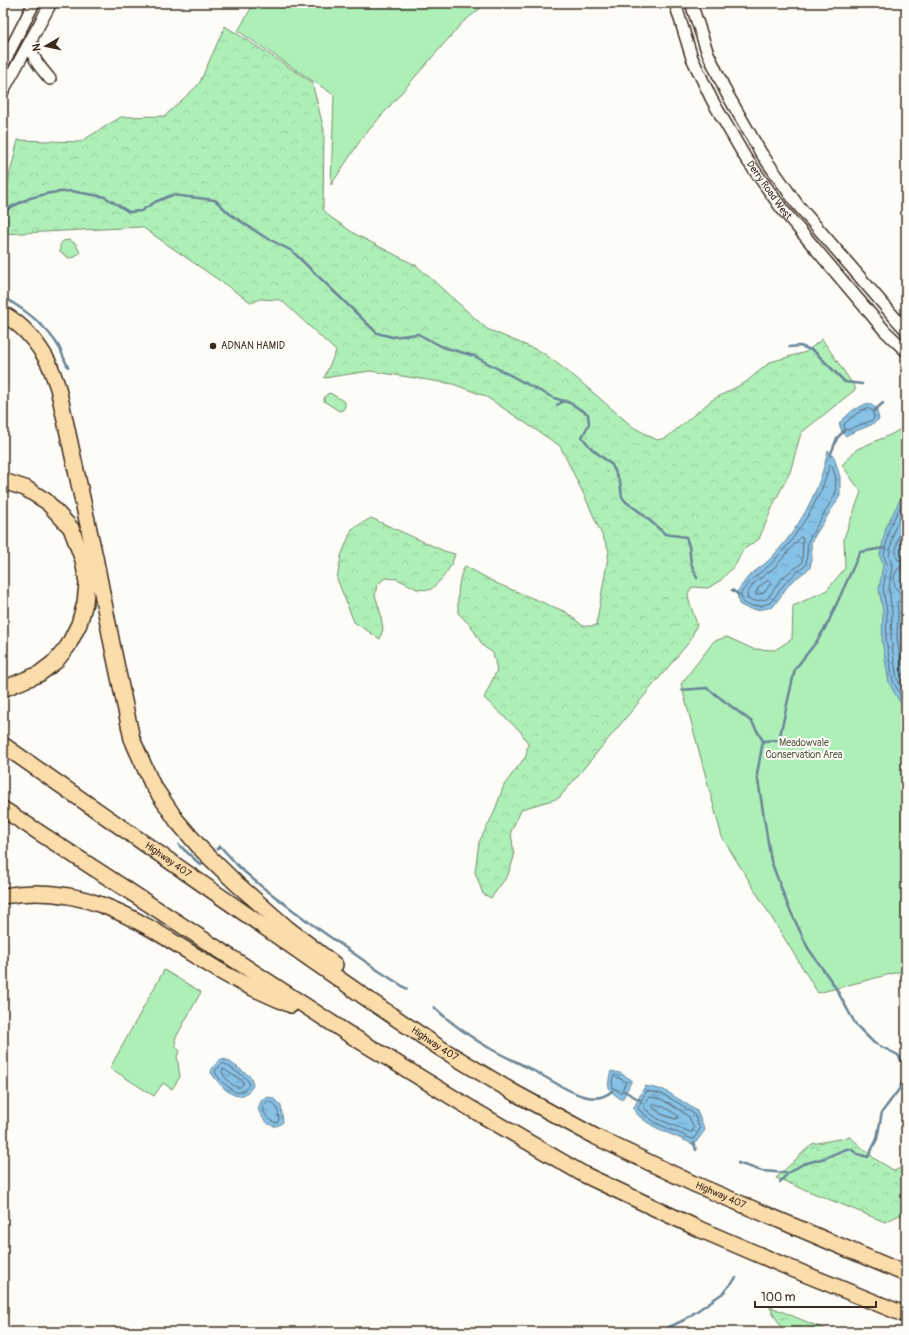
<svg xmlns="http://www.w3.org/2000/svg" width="909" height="1335" font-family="Pangolin,sans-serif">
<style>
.forest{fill:url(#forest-crowns);stroke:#748c6b}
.green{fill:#aeefb8;stroke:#748c6b}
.water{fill:url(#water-ripples);stroke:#688596}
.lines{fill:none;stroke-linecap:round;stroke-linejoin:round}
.shore{stroke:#59666e;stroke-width:1}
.stream{stroke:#688596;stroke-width:2.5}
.secondary-casing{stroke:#3b2a1e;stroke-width:14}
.highway-casing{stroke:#3b2a1e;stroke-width:18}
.secondary{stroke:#fdfcf7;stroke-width:11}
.highway{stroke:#fbddab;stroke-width:15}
.poi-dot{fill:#3b2a1e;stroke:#fdfcf7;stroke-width:1.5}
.labels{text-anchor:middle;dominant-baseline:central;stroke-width:4;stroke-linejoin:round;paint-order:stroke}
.street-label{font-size:10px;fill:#3b2a1e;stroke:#fdfcf7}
.poi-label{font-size:10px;fill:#3b2a1e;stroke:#fdfcf7;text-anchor:start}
.park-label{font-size:10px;fill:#585b44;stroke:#fdfcf7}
</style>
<defs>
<pattern id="forest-crowns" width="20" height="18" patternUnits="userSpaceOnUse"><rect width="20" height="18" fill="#aeefb8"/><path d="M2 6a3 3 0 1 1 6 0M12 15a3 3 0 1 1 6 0" fill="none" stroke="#97cd9e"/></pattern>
<pattern id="water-ripples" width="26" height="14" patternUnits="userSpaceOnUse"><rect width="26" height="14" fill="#86c1e6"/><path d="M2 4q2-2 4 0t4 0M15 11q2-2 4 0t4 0" fill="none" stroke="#6f9dba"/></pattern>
</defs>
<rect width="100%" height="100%" fill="#fdfcf7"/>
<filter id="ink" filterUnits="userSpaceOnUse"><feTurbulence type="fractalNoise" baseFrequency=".025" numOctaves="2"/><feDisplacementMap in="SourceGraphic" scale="8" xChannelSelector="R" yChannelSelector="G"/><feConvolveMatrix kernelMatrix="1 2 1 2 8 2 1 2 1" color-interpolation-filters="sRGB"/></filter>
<g filter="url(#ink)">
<!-- forest -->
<path class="forest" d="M225,26L312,82L324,130L323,209L329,216L355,234L417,266L487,329L542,352L575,377L633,427L657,440L666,438L712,400L746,382L770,362L806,352L822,339L856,389L801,433L790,472L775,501L759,539L743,550L736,564L721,580L708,588L692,587L688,593L689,601L697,624L690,641L559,798L522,809L511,831L514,857L508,875L491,898L483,894L475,872L479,842L493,815L504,785L526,756L528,743L520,731L484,698L497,670L493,653L483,646L471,626L458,613C458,597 457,580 465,566L498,584L566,612L583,626H596L609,551L586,499L560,446L485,396L453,384L370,371L324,378L336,351L281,300L260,299L252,303L142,227L3,234V202L18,140L80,142L121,117L165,116L199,84Z
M371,518L444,551L455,554C451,569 442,580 430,590L417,589L397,579L385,578L377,585L375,595L380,611L383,629L380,639L354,622L337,579L341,556L352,529Z
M850,1137L875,1159L895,1171L906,1164V1212L885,1222L776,1178L812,1144Z
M769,1306L831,1332H784Z"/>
<!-- green -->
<path class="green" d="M254,3H487L462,23L362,138L331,185L334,95L238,31Z
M69,240L76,244L80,253L75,257L69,258L60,252V245L63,241Z
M330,393L345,402V406L343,410L339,411L324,401V398L327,394Z
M906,426V970L818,993L722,837L681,684L714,641L727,637L753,649L775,650L792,639L793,606L827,590L845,568L844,538L861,492L842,465L857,449L890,435Z
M164,970L201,992L175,1039L176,1047L180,1051L177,1056L180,1077L172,1089L163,1083L154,1096L110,1068Z"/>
<!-- water -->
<path class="water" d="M868,403L876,408L879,419C871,428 856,429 846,436L842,432L839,423L853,410Z
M828,450L834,457L840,477V496L811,542L812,557L810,568L790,583L773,607C760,610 750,612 739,604L737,592C740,588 744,582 748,577C754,571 763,566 769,560C799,530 820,491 828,450Z
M906,488V562L903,579L906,612V713L889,683L882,640L883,612L879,589L883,565L880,556L886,527Z
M221,1059L227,1060L251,1077L253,1086C238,1109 221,1086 211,1073C211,1067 217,1063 221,1059Z
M611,1071L620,1073L632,1080L622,1100C608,1090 606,1088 611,1071Z
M645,1086L664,1090L682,1101L697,1111L705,1130L694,1145C674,1134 646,1128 633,1109Z
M268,1097L273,1098L281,1106L283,1122C272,1133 262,1119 258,1109L261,1101Z"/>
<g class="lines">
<!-- shore -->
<path class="shore" d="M867,408L873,411L874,417L873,420L847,430H845L844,424L856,414Z
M830,465L832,466L836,478L835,495L808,541L806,565L787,581L770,603C761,606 751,608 742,602L741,593L751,580L771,564L789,544L809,514L821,491Z
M906,495L889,529L884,556L887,565L883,589L887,612L886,639L893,681L906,705
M906,506L894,530L889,556L892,565L889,589L892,612L891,639L897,679L906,695
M906,520C901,529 892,551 898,560L906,559
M801,537L803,539L802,563L783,577L767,599L756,601L748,599L747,594L754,583L775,567Z
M906,565C890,566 890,594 906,595
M769,580L771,583L764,593L756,595V592L759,587Z
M906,602L899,601L897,602L898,612L897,639L903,677L906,683
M222,1064H225L246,1078L249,1083C247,1090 241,1093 235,1092L221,1081L215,1072Z
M223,1069L243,1081V1084C242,1086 240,1088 237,1087C232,1086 224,1077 222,1072Z
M615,1076L626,1082L621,1093L613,1088L612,1083L613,1077Z
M647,1091L662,1094L680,1104L694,1114L700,1129L694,1139H692L656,1123L639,1110L638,1108Z
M650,1097L661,1099L678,1109L689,1117L694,1128L692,1132H690L658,1119L645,1109L644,1106Z
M268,1101C278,1103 278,1112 279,1120L277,1123C269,1121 263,1114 263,1106Z
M653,1104C661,1104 671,1111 678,1116V1118L675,1119L661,1114L653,1107Z"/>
<!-- stream -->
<path class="stream" d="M5,210L30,198L50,193L71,191L105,197L129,212L141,211L155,202L172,195L215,200L230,214L263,236L292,251L377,333L392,337L418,334L443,347L474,356L536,389L554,398L570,403L588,414L589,424L582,437L591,448L612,465L620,482L622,497L626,502L640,512L665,534L686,537L689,546L691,563L697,578
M3,297C24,309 46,325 59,347C62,353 65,361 68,367
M789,347L800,346L814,351L845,382L862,384
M557,405L564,401
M874,411L883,403
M830,456L837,438L844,431
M732,590L739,595
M681,690L707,688L752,722L763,741L757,774L771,861L788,906L808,948L834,985L856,1025L874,1043L898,1055L906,1068
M763,741L779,740L795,669L817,641L828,623L860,552L884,548
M179,845L201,865L204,862
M217,849L220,846L240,868L261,886L310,923L379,971L407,989
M434,1007C448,1021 473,1039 491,1049C505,1057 520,1063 534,1071C550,1079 566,1091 583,1096C593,1099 604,1098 612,1091
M624,1091L640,1100
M694,1143L696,1150
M738,1163L762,1171L788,1173
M780,1182L788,1173L803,1164L825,1158L846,1149H851L857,1154L868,1157L877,1139L882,1112L900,1088L906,1072
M659,1332L684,1320L723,1293L736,1278"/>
<defs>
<g id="secondary">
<path id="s1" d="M675,3L692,58L712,100L745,157L782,209L885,331L906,351"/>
<path d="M691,3L707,51L726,92L761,153L797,204L896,319L906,330"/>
<path d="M32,38C30,58 38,64 50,79"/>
<path d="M3,64L34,3"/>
<path d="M3,91L51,3"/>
</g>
<g id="highway">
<path d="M3,314C22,324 38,343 48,362C52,370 55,380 58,388L95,557L113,649L132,739L152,784L177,821L202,850L237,884L287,928L335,965"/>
<path d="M3,481L25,488L46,501L71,528L83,560L87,583L85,603L79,624L68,646L56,661L39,674L3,689"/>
<path id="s2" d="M3,745L372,1002L440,1048L513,1092L594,1136L692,1183L906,1274"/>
<path d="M3,809L347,1033L475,1111L583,1174L699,1229L790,1268L906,1315"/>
<path d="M3,896C94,880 152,931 225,974C246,986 269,995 291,1005"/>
</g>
</defs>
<!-- secondary casing -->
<use href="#secondary" class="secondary-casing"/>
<!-- highway casing -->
<use href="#highway" class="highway-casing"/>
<!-- secondary -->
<use href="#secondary" class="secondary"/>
<!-- highway -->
<use href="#highway" class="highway"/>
</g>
</g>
<!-- markers -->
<circle class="poi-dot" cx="213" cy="346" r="4"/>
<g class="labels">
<!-- street labels -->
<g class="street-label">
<text stroke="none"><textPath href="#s1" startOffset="211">Derry Road West</textPath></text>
<text stroke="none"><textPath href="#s2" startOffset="201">Highway 407</textPath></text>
<text stroke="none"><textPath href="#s2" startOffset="525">Highway 407</textPath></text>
<text stroke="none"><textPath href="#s2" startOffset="849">Highway 407</textPath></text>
</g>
<!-- poi labels -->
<g class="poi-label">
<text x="221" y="346">ADNAN HAMID</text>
</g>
<!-- park labels -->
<g class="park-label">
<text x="804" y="743">Meadowvale<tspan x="804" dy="12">Conservation Area</tspan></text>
</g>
</g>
<!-- margin -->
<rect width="909" height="1335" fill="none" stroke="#fdfcf7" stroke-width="16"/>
<rect x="8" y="8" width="893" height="1319" fill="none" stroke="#3b2a1e" stroke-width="1.5" filter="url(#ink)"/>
<!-- north arrow -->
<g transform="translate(46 46) rotate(261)" stroke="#fdfcf7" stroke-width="3" paint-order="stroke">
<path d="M0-3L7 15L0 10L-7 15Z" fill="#3b2a1e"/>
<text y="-6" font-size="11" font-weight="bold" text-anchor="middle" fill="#3b2a1e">N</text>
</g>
<!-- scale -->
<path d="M755 1301v6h121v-6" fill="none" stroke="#3b2a1e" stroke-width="2"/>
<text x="761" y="1301" font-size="12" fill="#3b2a1e" stroke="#fdfcf7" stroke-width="3" paint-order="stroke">100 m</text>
</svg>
